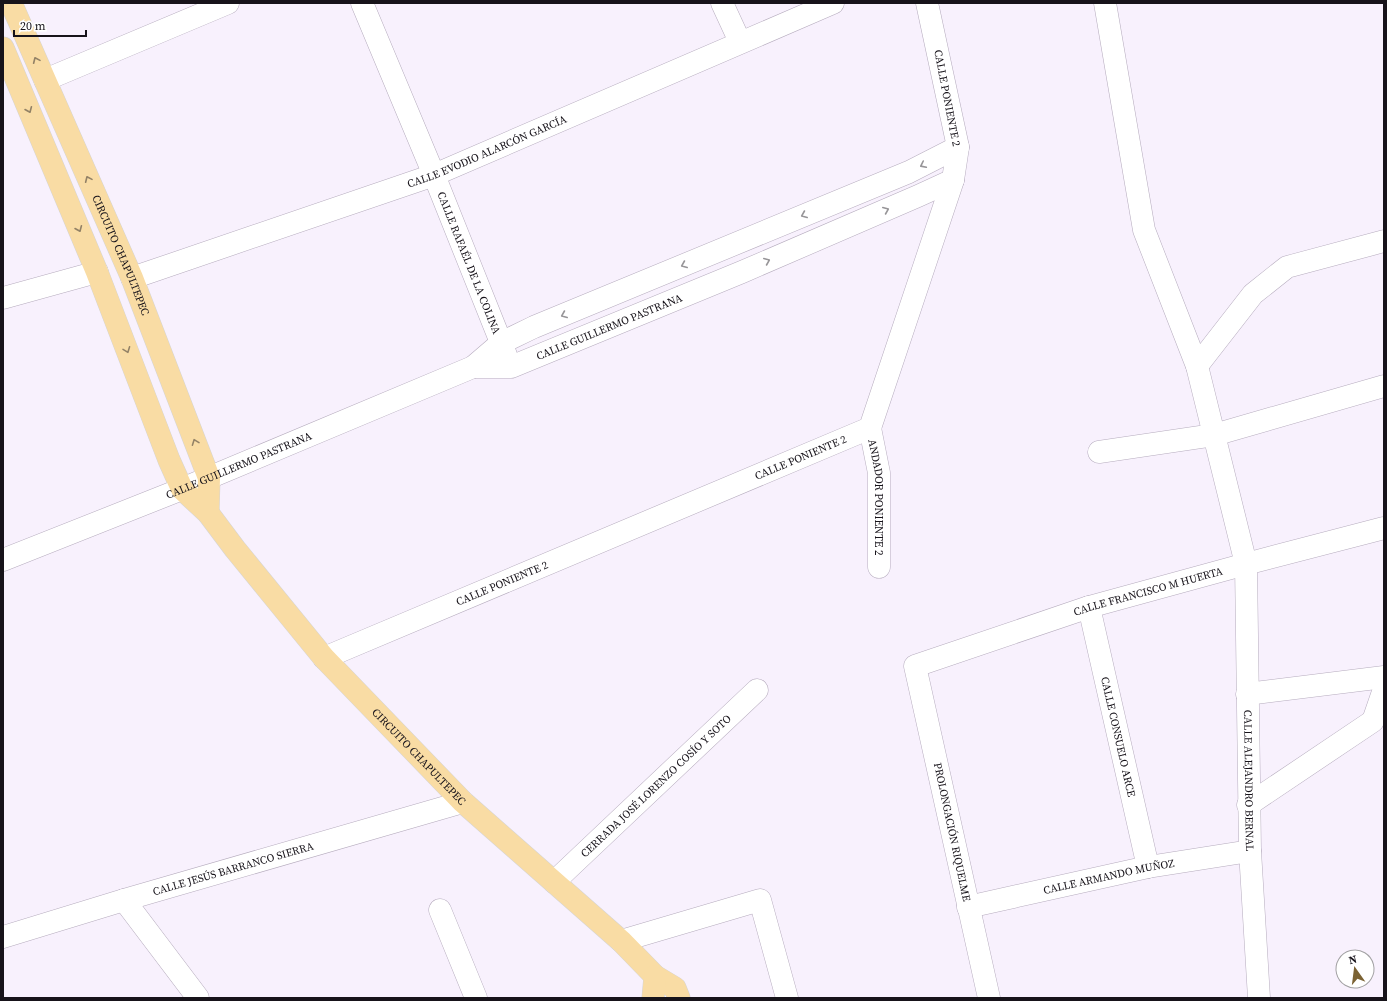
<svg xmlns="http://www.w3.org/2000/svg" width="1387" height="1001" font-family="'Source Serif 4',serif">
<style>
.lines{fill:none;stroke-linecap:round;stroke-linejoin:round}
.minor-casing{stroke:#b6acbe;stroke-width:23}
.major-casing{stroke:#d5d5d6;stroke-width:23}
.minor{stroke:#fff;stroke-width:22}
.major{stroke:#f9dca4;stroke-width:22}
.oneway{stroke:#938266}
.oneway2{stroke:#979598}
.labels{text-anchor:middle;dominant-baseline:central;stroke-width:3.5;stroke-linejoin:round;paint-order:stroke}
.street-label{font-size:11px;fill:#17131a;stroke:#fff}
</style>
<rect width="100%" height="100%" fill="#f8f1fd"/>
<g class="lines">
<defs>
<g id="minor">
<path id="s1" d="M362,3L434,175L506,355"/>
<path d="M722,3L740,42"/>
<path id="s2" d="M1105,3L1144,230L1197,366L1246,564L1250,851L1259,998"/>
<path d="M45,80L228,3"/>
<path id="s3" d="M132,278L434,175L833,3"/>
<path d="M3,298L97,272"/>
<path d="M1197,366L1253,294L1287,267L1384,241"/>
<path id="s4" d="M473,367H511L742,272L918,196L953,180"/>
<path id="s5" d="M870,428L879,473V567"/>
<path d="M1099,452L1214,435L1384,386"/>
<path id="s6" d="M3,560L182,489L473,367L501,343L534,327L909,172L958,147"/>
<path id="s7" d="M1089,607L1148,867"/>
<path id="s8" d="M324,658L870,428L953,180L958,147L927,3"/>
<path d="M1247,694L1384,677"/>
<path d="M1248,805L1373,721L1384,689"/>
<path id="s9" d="M554,882L757,690"/>
<path d="M124,900L198,998"/>
<path id="s10" d="M968,907L1148,867L1250,851"/>
<path d="M440,910L476,998"/>
<path id="s11" d="M3,937L124,900L463,802"/>
<path d="M621,941L760,900L787,998"/>
<path id="s12" d="M989,998L915,666L1089,607L1246,564L1384,528"/>
</g>
<g id="major">
<path id="s13" d="M11,3L132,278L209,478L208,513"/>
<path id="s14" d="M3,48L97,272L169,460L182,489L208,513L235,549L324,658L463,802L621,941L655,976L675,988L679,998"/>
<path d="M653,998L655,976"/>
</g>
</defs>
<!-- minor casing -->
<use href="#minor" class="minor-casing"/>
<!-- major casing -->
<use href="#major" class="major-casing"/>
<!-- minor -->
<use href="#minor" class="minor"/>
<!-- major -->
<use href="#major" class="major"/>
</g>
<!-- one-way arrows -->
<defs><path id="oneway-chevron" d="M-2-3.5L2.5 0L-2 3.5" fill="none" stroke-width="1.6" stroke-linecap="round" stroke-linejoin="round"/></defs>
<g class="oneway">
<use href="#oneway-chevron" transform="translate(36 60) rotate(-114)"/>
<use href="#oneway-chevron" transform="translate(29 110) rotate(67)"/>
<use href="#oneway-chevron" transform="translate(88 179) rotate(-114)"/>
<use href="#oneway-chevron" transform="translate(79 229) rotate(67)"/>
<use href="#oneway-chevron" transform="translate(127 350) rotate(69)"/>
<use href="#oneway-chevron" transform="translate(195 442) rotate(-111)"/>
</g>
<g class="oneway2">
<use href="#oneway-chevron" transform="translate(923 165) rotate(154)"/>
<use href="#oneway-chevron" transform="translate(886 210) rotate(-23)"/>
<use href="#oneway-chevron" transform="translate(804 215) rotate(157)"/>
<use href="#oneway-chevron" transform="translate(767 261) rotate(-23)"/>
<use href="#oneway-chevron" transform="translate(684 265) rotate(157)"/>
<use href="#oneway-chevron" transform="translate(564 315) rotate(157)"/>
</g>
<g class="labels">
<!-- street labels -->
<g class="street-label">
<text transform="translate(947 98) rotate(79)">CALLE PONIENTE 2</text>
<text stroke="none"><textPath href="#s3" startOffset="377">CALLE EVODIO ALARCÓN GARCÍA</textPath></text>
<text stroke="none"><textPath href="#s13" startOffset="275">CIRCUITO CHAPULTEPEC</textPath></text>
<text stroke="none"><textPath href="#s1" startOffset="281">CALLE RAFAÉL DE LA COLINA</textPath></text>
<text stroke="none"><textPath href="#s4" startOffset="144">CALLE GUILLERMO PASTRANA</textPath></text>
<text stroke="none"><textPath href="#s8" startOffset="517">CALLE PONIENTE 2</textPath></text>
<text stroke="none"><textPath href="#s6" startOffset="254">CALLE GUILLERMO PASTRANA</textPath></text>
<text stroke="none"><textPath href="#s5" startOffset="70">ANDADOR PONIENTE 2</textPath></text>
<text stroke="none"><textPath href="#s8" startOffset="193">CALLE PONIENTE 2</textPath></text>
<text stroke="none"><textPath href="#s12" startOffset="585">CALLE FRANCISCO M HUERTA</textPath></text>
<text stroke="none"><textPath href="#s7" startOffset="133">CALLE CONSUELO ARCE</textPath></text>
<text stroke="none"><textPath href="#s14" startOffset="834">CIRCUITO CHAPULTEPEC</textPath></text>
<text stroke="none"><textPath href="#s2" startOffset="797">CALLE ALEJANDRO BERNAL</textPath></text>
<text stroke="none"><textPath href="#s9" startOffset="140">CERRADA JOSÉ LORENZO COSÍO Y SOTO</textPath></text>
<text transform="translate(952 832) rotate(78)">PROLONGACIÓN RIQUELME</text>
<text stroke="none"><textPath href="#s11" startOffset="240">CALLE JESÚS BARRANCO SIERRA</textPath></text>
<text stroke="none"><textPath href="#s10" startOffset="144">CALLE ARMANDO MUÑOZ</textPath></text>
</g>
</g>
<!-- border -->
<rect width="1387" height="1001" fill="none" stroke="#17131a" stroke-width="8"/>
<!-- north arrow -->
<g transform="translate(1355 969) rotate(346)"><circle r="19" fill="#ffffff" stroke="#a2a1a3"/>
<path d="M0-3L7 15L0 10L-7 15Z" fill="#7b6233"/>
<text y="-6" font-size="11" font-weight="bold" text-anchor="middle" fill="#17131a">N</text>
</g>
<!-- scale -->
<path d="M14 30v6h72v-6" fill="none" stroke="#17131a" stroke-width="2"/>
<text x="20" y="30" font-size="12" fill="#17131a" stroke="#ffffff" stroke-width="3" paint-order="stroke">20 m</text>
</svg>
